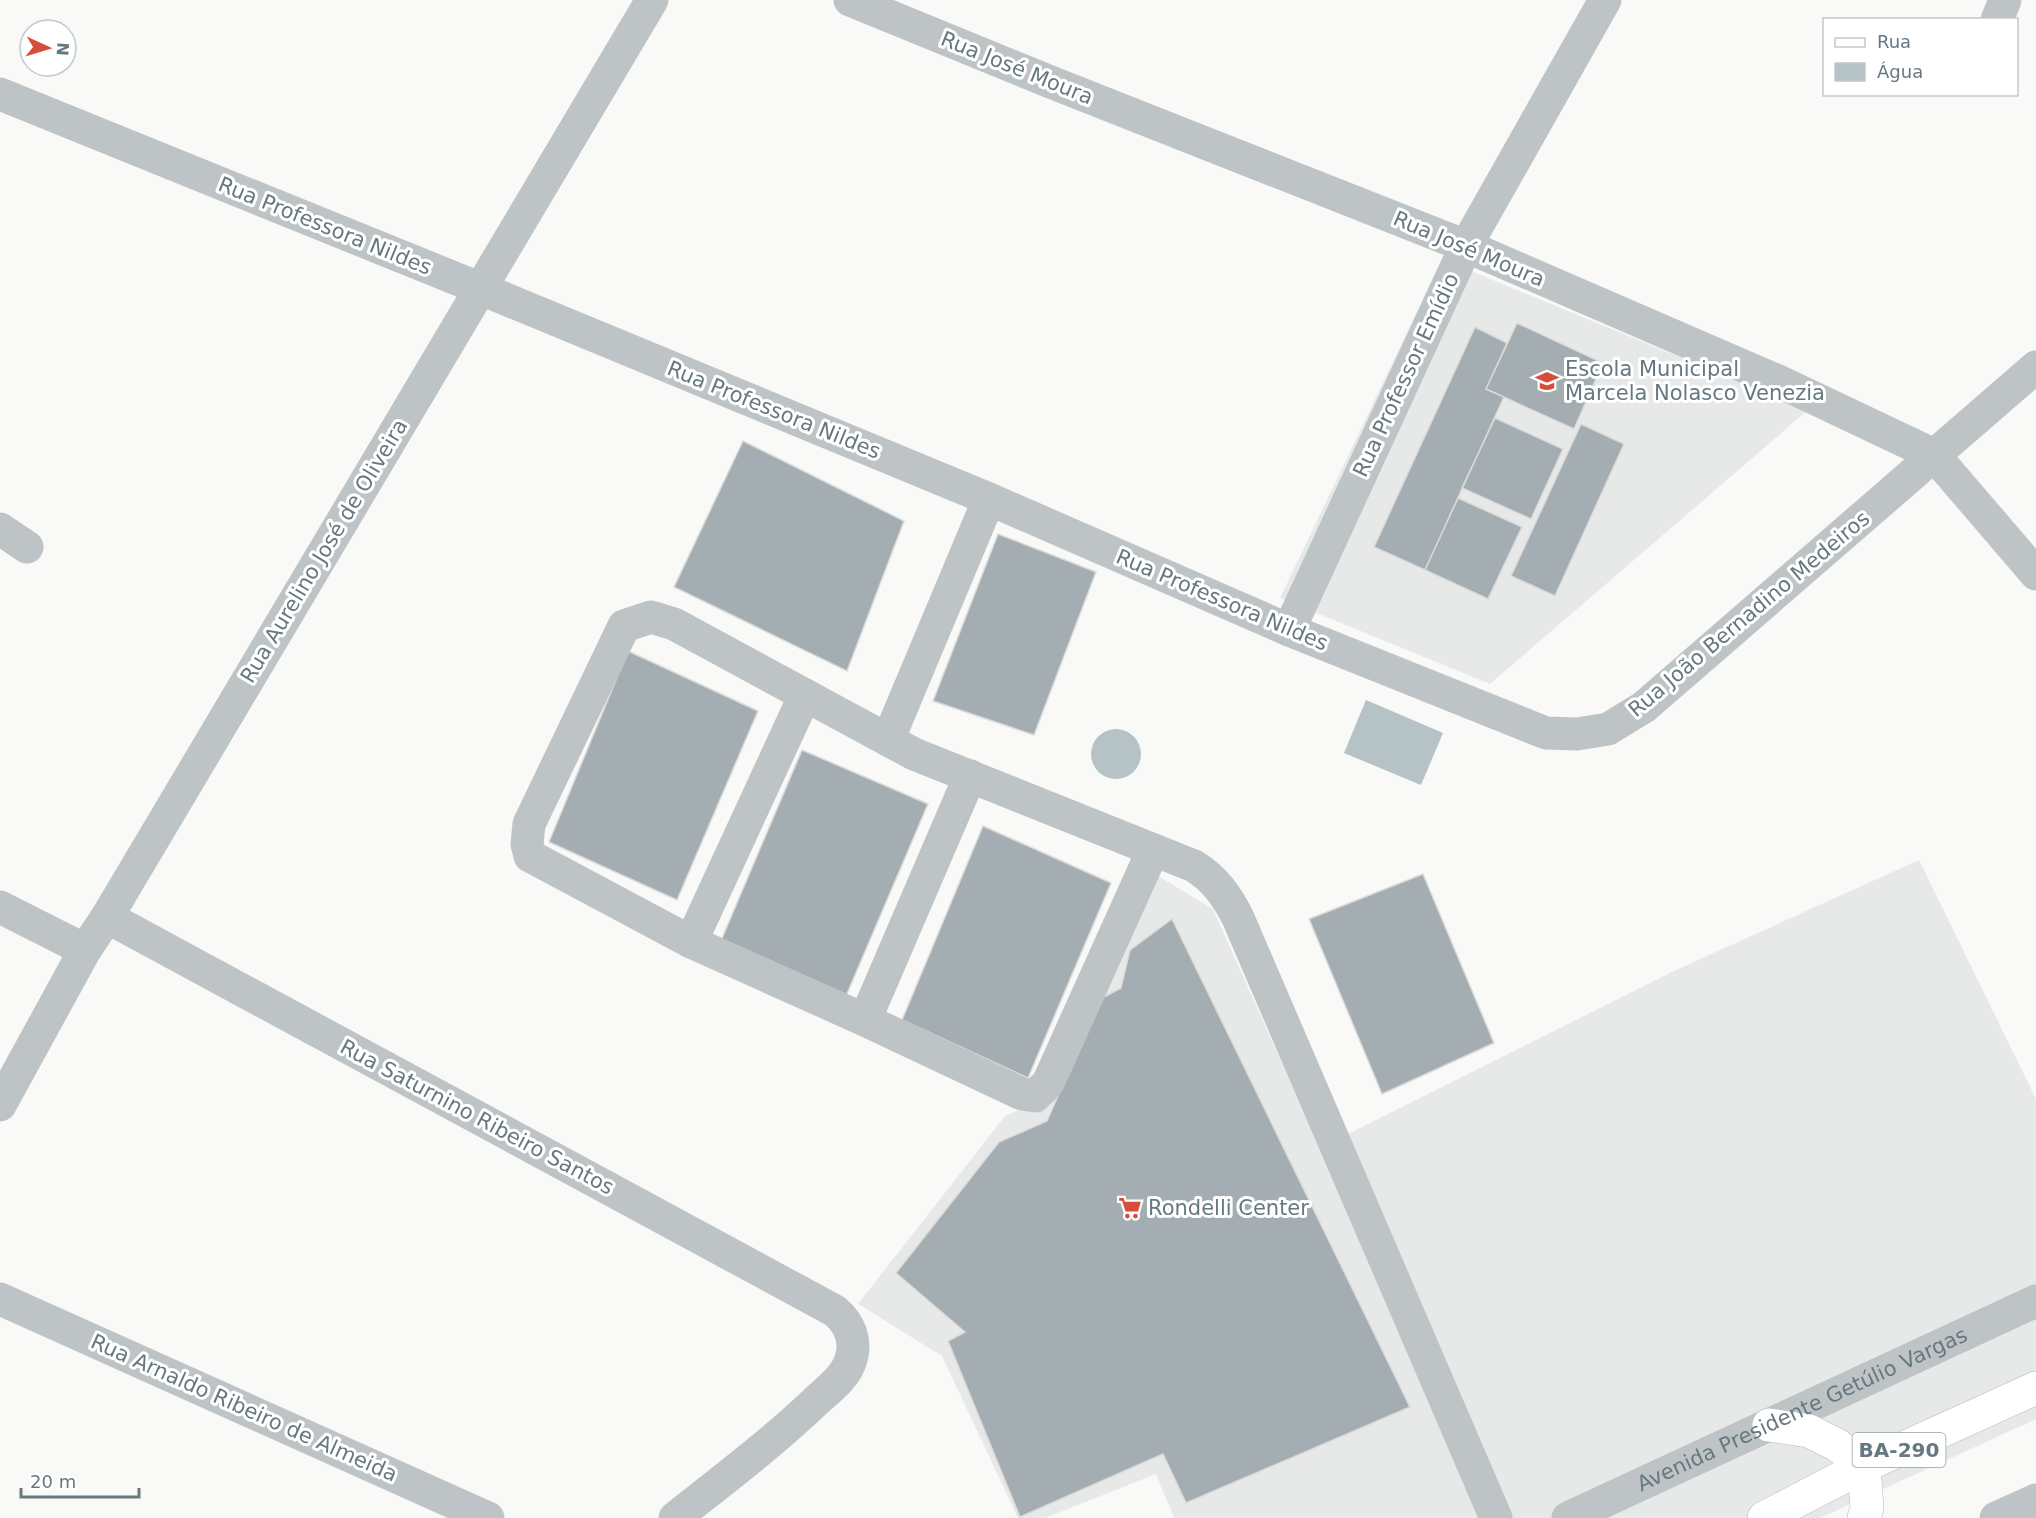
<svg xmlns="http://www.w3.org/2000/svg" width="2036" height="1518" font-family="'DejaVu Sans',sans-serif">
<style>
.built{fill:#e7e9e8}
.water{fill:#b6c3c6}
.building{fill:#a4aeb2;stroke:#dbdbd9;stroke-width:1.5}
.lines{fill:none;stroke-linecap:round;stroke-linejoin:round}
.major-casing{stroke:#b2b8bb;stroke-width:34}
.minor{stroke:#bec4c6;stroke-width:33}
.major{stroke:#fff;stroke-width:33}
.labels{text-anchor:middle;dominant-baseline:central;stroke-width:6;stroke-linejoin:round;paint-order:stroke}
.shield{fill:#fff;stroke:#94a0a6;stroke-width:1.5}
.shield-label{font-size:20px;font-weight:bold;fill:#667880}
.street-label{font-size:21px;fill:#667880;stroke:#fff}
.poi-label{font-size:21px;fill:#667880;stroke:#fff;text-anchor:start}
</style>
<rect width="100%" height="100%" fill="#f9f9f7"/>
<!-- built -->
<path class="built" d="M1442,259L1808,410L1490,684L1280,598Z
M1919,860L2036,1099V1419L1820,1518H1174L1156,1474L1045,1518H1018L942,1356L858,1304L1005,1116L1052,1096L1153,873L1213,909L1320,1148L1676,970Z"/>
<!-- water -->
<path class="water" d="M1366,700L1443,733L1421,785L1344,753Z
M1091 754a25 25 0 1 1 50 0a25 25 0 1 1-50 0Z"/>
<!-- building -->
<path class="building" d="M1517,323L1603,363L1574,429L1486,389Z
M1475,327L1507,343L1486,389L1504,397L1425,570L1374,547Z
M1495,418L1563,449L1531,519L1462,488Z
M1581,424L1624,444L1555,596L1511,576Z
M743,441L904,521L847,671L674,587Z
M1458,498L1522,527L1488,599L1425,570Z
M998,534L1096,572L1034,735L933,701Z
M628,651L758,711L677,900L549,842Z
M802,750L928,804L846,996L720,943Z
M983,826L1111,883L1028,1078L902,1020Z
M1423,874L1494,1043L1382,1094L1309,919Z
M1172,919L1410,1407L1186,1503L1163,1454L1020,1517L948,1341L965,1332L896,1273L999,1142L1047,1121L1100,999L1121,988L1130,950Z"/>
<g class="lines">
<!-- major casing -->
<g class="major-casing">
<path id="major" d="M1769,1425L1809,1431L1837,1445L1864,1466L1867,1508L1864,1518
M1764,1518L1864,1466L2036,1388"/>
</g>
<!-- minor -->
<g class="minor">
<path d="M850,0L1048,81L1466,246L1778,381L1934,455L2036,574"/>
<path d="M1997,20L2005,0"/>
<path d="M0,94L479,288L989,499L1289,630L1546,733L1577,734L1608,729L1644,707L2036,367"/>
<path d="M0,529L27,547"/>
<path d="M1289,630L1466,246L1605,0"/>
<path d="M888,740L989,499"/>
<path d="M1153,850L1048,1083L1035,1096L1022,1094L865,1020L691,942L530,856L527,844L529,824L624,626L651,617L674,624L914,754L1194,866C1215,879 1227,896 1238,918L1496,1518"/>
<path d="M0,907L85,950"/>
<path d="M107,917L835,1311C849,1323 857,1340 851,1359C846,1377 829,1389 816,1401C772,1443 723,1480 675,1518"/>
<path d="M691,942L805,695"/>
<path d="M865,1020L970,776"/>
<path d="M0,1105L85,950L107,917L652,0"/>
<path d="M0,1299L488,1518"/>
<path id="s1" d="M1568,1518L2036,1301"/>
<path d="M1996,1518L2036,1500"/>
</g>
<!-- major -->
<use href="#major" class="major"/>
</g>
<!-- icons -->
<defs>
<g id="school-bare" transform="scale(1.8)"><path d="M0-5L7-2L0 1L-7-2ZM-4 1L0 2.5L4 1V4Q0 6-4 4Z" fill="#d54e3c" stroke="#fff" stroke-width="2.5" paint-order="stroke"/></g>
<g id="supermarket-bare" transform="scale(1.8)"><path d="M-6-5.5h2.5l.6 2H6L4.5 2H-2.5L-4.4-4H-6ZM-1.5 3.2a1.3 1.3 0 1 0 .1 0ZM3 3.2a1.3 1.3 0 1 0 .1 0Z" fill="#d54e3c" stroke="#fff" stroke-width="2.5" paint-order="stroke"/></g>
</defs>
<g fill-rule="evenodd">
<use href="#school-bare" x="1547" y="381"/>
<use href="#supermarket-bare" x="1130" y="1208"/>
</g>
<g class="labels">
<!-- shield labels -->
<rect class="shield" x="1852.5" y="1433" width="93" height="34" rx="4.5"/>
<g class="shield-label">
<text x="1899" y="1450">BA-290</text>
</g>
<!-- street labels -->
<g class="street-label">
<text transform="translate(1017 68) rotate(22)">Rua José Moura</text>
<text transform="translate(325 226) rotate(22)">Rua Professora Nildes</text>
<text transform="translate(1469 249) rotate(23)">Rua José Moura</text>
<text transform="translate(1406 375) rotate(-65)">Rua Professor Emídio</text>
<text transform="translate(774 410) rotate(22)">Rua Professora Nildes</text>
<text transform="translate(324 551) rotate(-59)">Rua Aurelino José de Oliveira</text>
<text transform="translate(1222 600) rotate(23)">Rua Professora Nildes</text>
<text transform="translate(1749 614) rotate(-40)">Rua João Bernadino Medeiros</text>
<text transform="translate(477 1117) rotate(28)">Rua Saturnino Ribeiro Santos</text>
<text transform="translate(244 1408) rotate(24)">Rua Arnaldo Ribeiro de Almeida</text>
<text stroke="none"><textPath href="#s1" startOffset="258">Avenida Presidente Getúlio Vargas</textPath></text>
</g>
<!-- poi labels -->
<g class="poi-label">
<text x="1565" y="369">Escola Municipal<tspan x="1565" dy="24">Marcela Nolasco Venezia</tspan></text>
<text x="1148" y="1208">Rondelli Center</text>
</g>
</g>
<!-- legend -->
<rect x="1823" y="18" width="195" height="78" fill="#ffffff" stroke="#c2c9cc" stroke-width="1.5"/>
<rect x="1835" y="38" width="30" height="9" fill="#ffffff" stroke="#c2c9cc" stroke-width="1.5"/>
<text x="1877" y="48" font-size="18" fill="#667880">Rua</text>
<rect x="1835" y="63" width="30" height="18" fill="#b6c3c6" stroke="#c2c9cc" stroke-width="1.5"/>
<text x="1877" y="78" font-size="18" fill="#667880">Água</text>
<!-- north arrow -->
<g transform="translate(48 48) rotate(94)"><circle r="28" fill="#ffffff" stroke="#c2c9cc" stroke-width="1.5"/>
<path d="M0-4.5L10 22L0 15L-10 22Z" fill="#d54e3c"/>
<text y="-9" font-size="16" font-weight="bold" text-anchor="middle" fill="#667880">N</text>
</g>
<!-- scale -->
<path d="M21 1488v9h118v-9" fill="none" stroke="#667880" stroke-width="3"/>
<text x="30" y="1488" font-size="18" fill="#667880" stroke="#ffffff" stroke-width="4.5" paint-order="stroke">20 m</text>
</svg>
